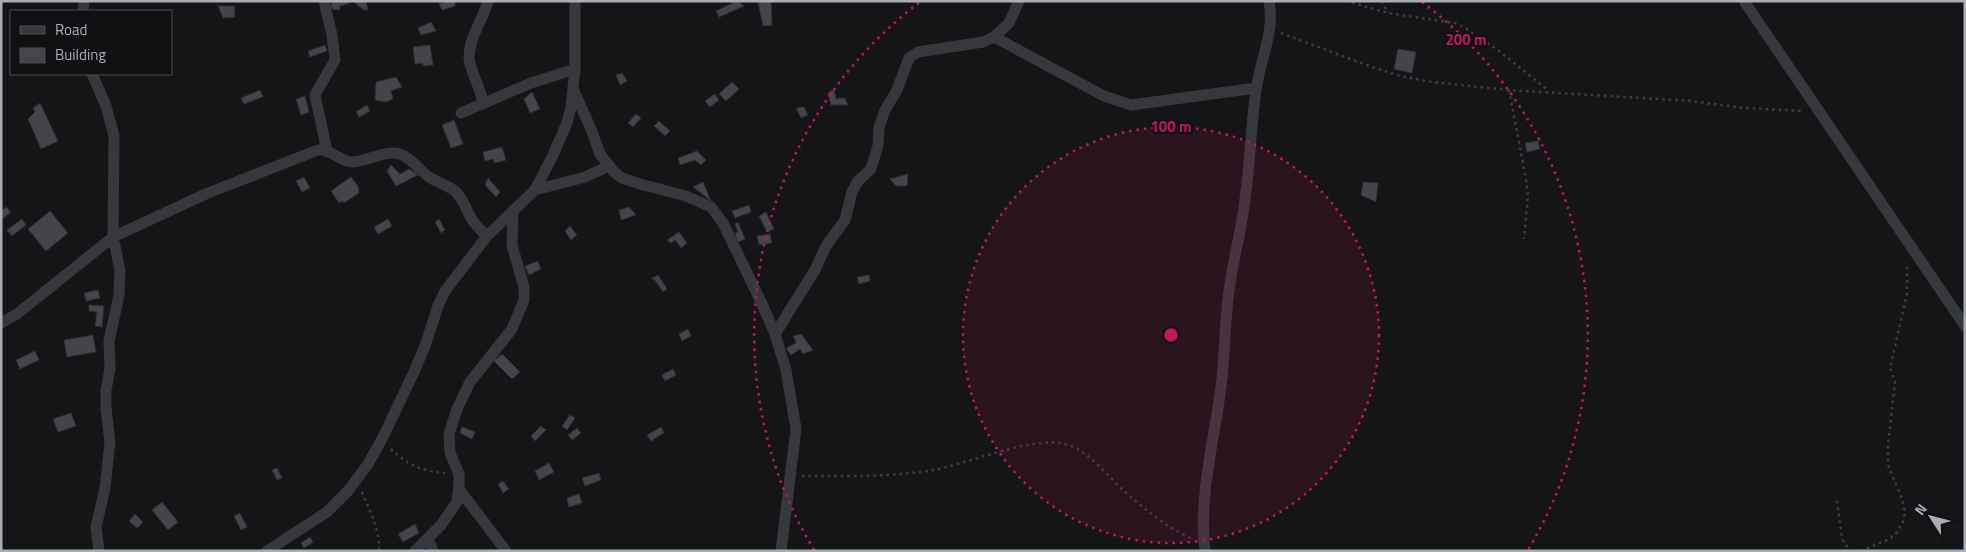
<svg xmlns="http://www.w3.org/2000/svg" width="1966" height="552" font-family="'Titillium Web',sans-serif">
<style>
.building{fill:#44454a;stroke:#2f2f32}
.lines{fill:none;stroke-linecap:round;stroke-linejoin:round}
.path{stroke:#3c3f42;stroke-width:2.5;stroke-dasharray:2.5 4;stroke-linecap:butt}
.minor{stroke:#36383b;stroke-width:11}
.ring{fill:none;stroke:#c2185b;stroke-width:2.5;stroke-dasharray:2.5 5}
.centre{fill:#c2185b;stroke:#101012;stroke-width:2.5}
.ring-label{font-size:15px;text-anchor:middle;font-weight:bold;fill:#c2185b;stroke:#101012;stroke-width:4;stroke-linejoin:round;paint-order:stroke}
</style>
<rect width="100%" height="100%" fill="#151517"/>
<!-- building -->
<path class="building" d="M331,1H349L350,3L340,6L339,10L332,9Z
M358,1H366L368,10H364L355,3Z
M447,1H455V6L442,10L439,4Z
M737,1L744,6L719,17L716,11Z
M771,1L772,25L763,26L758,2Z
M218,6H234L235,17L223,18Z
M431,22L436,31L421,35L418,28Z
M325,45L327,51L310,57L308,51Z
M430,45L433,65L424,66L422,63L415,64L413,47Z
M1398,49L1416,52L1412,73L1394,69Z
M622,73L627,81L620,85L616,75Z
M396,77L402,87L391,91L393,99L386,102L375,100L376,82Z
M732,82L739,89L726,101L719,94Z
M834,89L836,99L845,98L848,105H831L828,93Z
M260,90L263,97L244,104L241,98Z
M532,92L540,109L530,113L524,99Z
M715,94L719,100L710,107L705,101Z
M305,96L309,112L301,115L296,99Z
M40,103L58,141L41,149L28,119L35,112L33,108Z
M367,105L370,111L359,117L356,112Z
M804,107L808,115L801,118L796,108Z
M636,114L641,118L633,127L628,123Z
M454,120L463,144L451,148L442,125Z
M659,121L670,131L665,136L654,126Z
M1538,141L1540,149L1527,152L1525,143Z
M502,147L506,160L495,163L493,159L485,161L483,152Z
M697,151L706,160L701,165L695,160L680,165L678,158Z
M391,165L400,174L409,169L418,175L396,186L387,171Z
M908,174L907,186H896L890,179Z
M304,177L310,188L302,192L296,181Z
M351,177L358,186L359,193L344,203L342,201L339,203L331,191Z
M488,178L500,192L496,197L485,185Z
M703,182L711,201L693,187Z
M1363,182L1378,183L1376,202L1361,195Z
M749,205L751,212L735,218L732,211Z
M6,207L11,212L1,220V211Z
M629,207L636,215L621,220L619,210Z
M50,211L68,233L46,251L28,229Z
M766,212L774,229L767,232L759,216Z
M22,219L26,225L12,236L7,230Z
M388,219L392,226L378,234L374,227Z
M439,219L445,230L441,233L435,222Z
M738,222L745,239L738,242L735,233L738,232L735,224Z
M570,226L577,235L571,240L565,231Z
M679,232L687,243L681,248L675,240L671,243L667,240Z
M770,234L772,243L759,245L757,236Z
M538,261L541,269L529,275L525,266Z
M658,275L667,289L663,292L655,280L651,279Z
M869,275L870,281L859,284L857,277Z
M98,290L100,298L86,301L84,293Z
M89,305L104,306L102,327L95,326L97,312L89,311Z
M688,329L691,336L682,341L679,334Z
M801,334L813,350L803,354L800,349L791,355L786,348L796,343L793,336Z
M93,335L96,352L67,357L64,340Z
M35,351L39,360L20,369L16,360Z
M502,354L520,372L512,379L494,361Z
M673,369L676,375L665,381L662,375Z
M71,413L76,426L58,432L53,419Z
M570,415L575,418L567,430L562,426Z
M541,426L546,430L535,441L531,436Z
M462,427L475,432L472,439L460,433Z
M661,427L664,433L651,441L647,435Z
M577,428L581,433L572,440L568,435Z
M549,463L554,472L539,480L535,471Z
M277,468L282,478L277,480L272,470Z
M599,473L601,480L585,486L582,478Z
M503,481L509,489L503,493L498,484Z
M579,494L582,503L569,507L567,498Z
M162,502L178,522L168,530L152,510Z
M240,513L247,527L241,530L234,516Z
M135,514L143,522L137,528L129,521Z
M415,524L419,533L403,542L398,534Z
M310,537L313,542L304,548L301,543Z"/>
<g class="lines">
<!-- path -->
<path class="path" d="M1346,1L1388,13L1455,23L1467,29L1499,51L1549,91
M1382,1L1388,13
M1281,33L1372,67L1400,76L1432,82L1509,90L1691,101L1744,108L1803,111
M1509,90L1526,179L1528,195L1524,239
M391,449C409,466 422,471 446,473
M802,476C843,476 886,477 928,471C963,466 1033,435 1065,444C1089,450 1106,475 1124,491C1145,510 1167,527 1192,539
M362,492C370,513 380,528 379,551
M1837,501L1842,538L1844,543L1851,551
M1861,551L1887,540L1895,535L1903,522L1905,512L1902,499L1888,465V444L1895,382L1890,368L1907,294V263"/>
<!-- minor -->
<path class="minor" d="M324,1L332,35L335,60L315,95L327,151
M1744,1L1965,326
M83,11L84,1
M994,37L1104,96L1131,105L1256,88
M92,74L106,106L114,136L113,237L120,270L119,295L109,341L110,369L106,390V408L110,442L105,488L96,527L99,551
M574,91L591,129L600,154L614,172L622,178L640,184L686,196L711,207L723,223L762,304L775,334L786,370L796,429L781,551
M483,104C481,87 470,72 469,58C469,37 483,20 488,1
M461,113L531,83L575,69
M535,190L585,177L609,166
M1,323L17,314L113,237L208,193L318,150C332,149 340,162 353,162C367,161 381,152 395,153C409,154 418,170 429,177C438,183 448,185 456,192C463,199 465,207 470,216C474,224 480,230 487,236
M775,334L815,270L826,246L845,220L852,192L858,181L871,169L878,146L879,127L885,110L897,90L909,58L918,52L983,42L994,37L1009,23L1019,1
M459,489L506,551
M428,538L433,551
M267,551L327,512L348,491L368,464L383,437L414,372L425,346L438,306L445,291L487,236L535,190L553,155L567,123L571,107L575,69V1
M415,551L441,525L457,502L459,485V474L450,453L449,434L457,409L470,382L512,329L524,300V287L512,245L513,210
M1205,551C1198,492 1216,436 1222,378C1225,347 1225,316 1230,284C1234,256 1242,228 1245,199C1250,163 1251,126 1256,90C1260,60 1275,32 1269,1"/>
</g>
<!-- distance rings -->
<circle cx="1171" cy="335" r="208" fill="#c2185b" fill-opacity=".12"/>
<g class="ring">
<circle cx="1171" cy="335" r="208"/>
<path d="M814 550A417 417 0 0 1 920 2M1422 2A417 417 0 0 1 1528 550"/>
</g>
<circle cx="1171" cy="335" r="8" class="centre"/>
<g class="ring-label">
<text x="1466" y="45">200 m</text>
<text x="1171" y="132">100 m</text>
</g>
<!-- border -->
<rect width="1966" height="552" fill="none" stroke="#a8adb6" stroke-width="5"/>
<!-- legend -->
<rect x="10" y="10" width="162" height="65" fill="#101012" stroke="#4d4f54"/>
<rect x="20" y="26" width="25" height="8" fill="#36383b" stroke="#4d4f54"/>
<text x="55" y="35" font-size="15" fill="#a8adb6">Road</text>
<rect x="20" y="48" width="25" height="15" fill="#44454a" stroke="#4d4f54"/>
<text x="55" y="60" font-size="15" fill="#a8adb6">Building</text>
<!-- north arrow -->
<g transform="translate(1931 517) rotate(306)" stroke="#101012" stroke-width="4" paint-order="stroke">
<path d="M0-4L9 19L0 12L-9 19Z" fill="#a8adb6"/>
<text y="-8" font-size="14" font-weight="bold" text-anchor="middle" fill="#a8adb6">N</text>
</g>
</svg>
